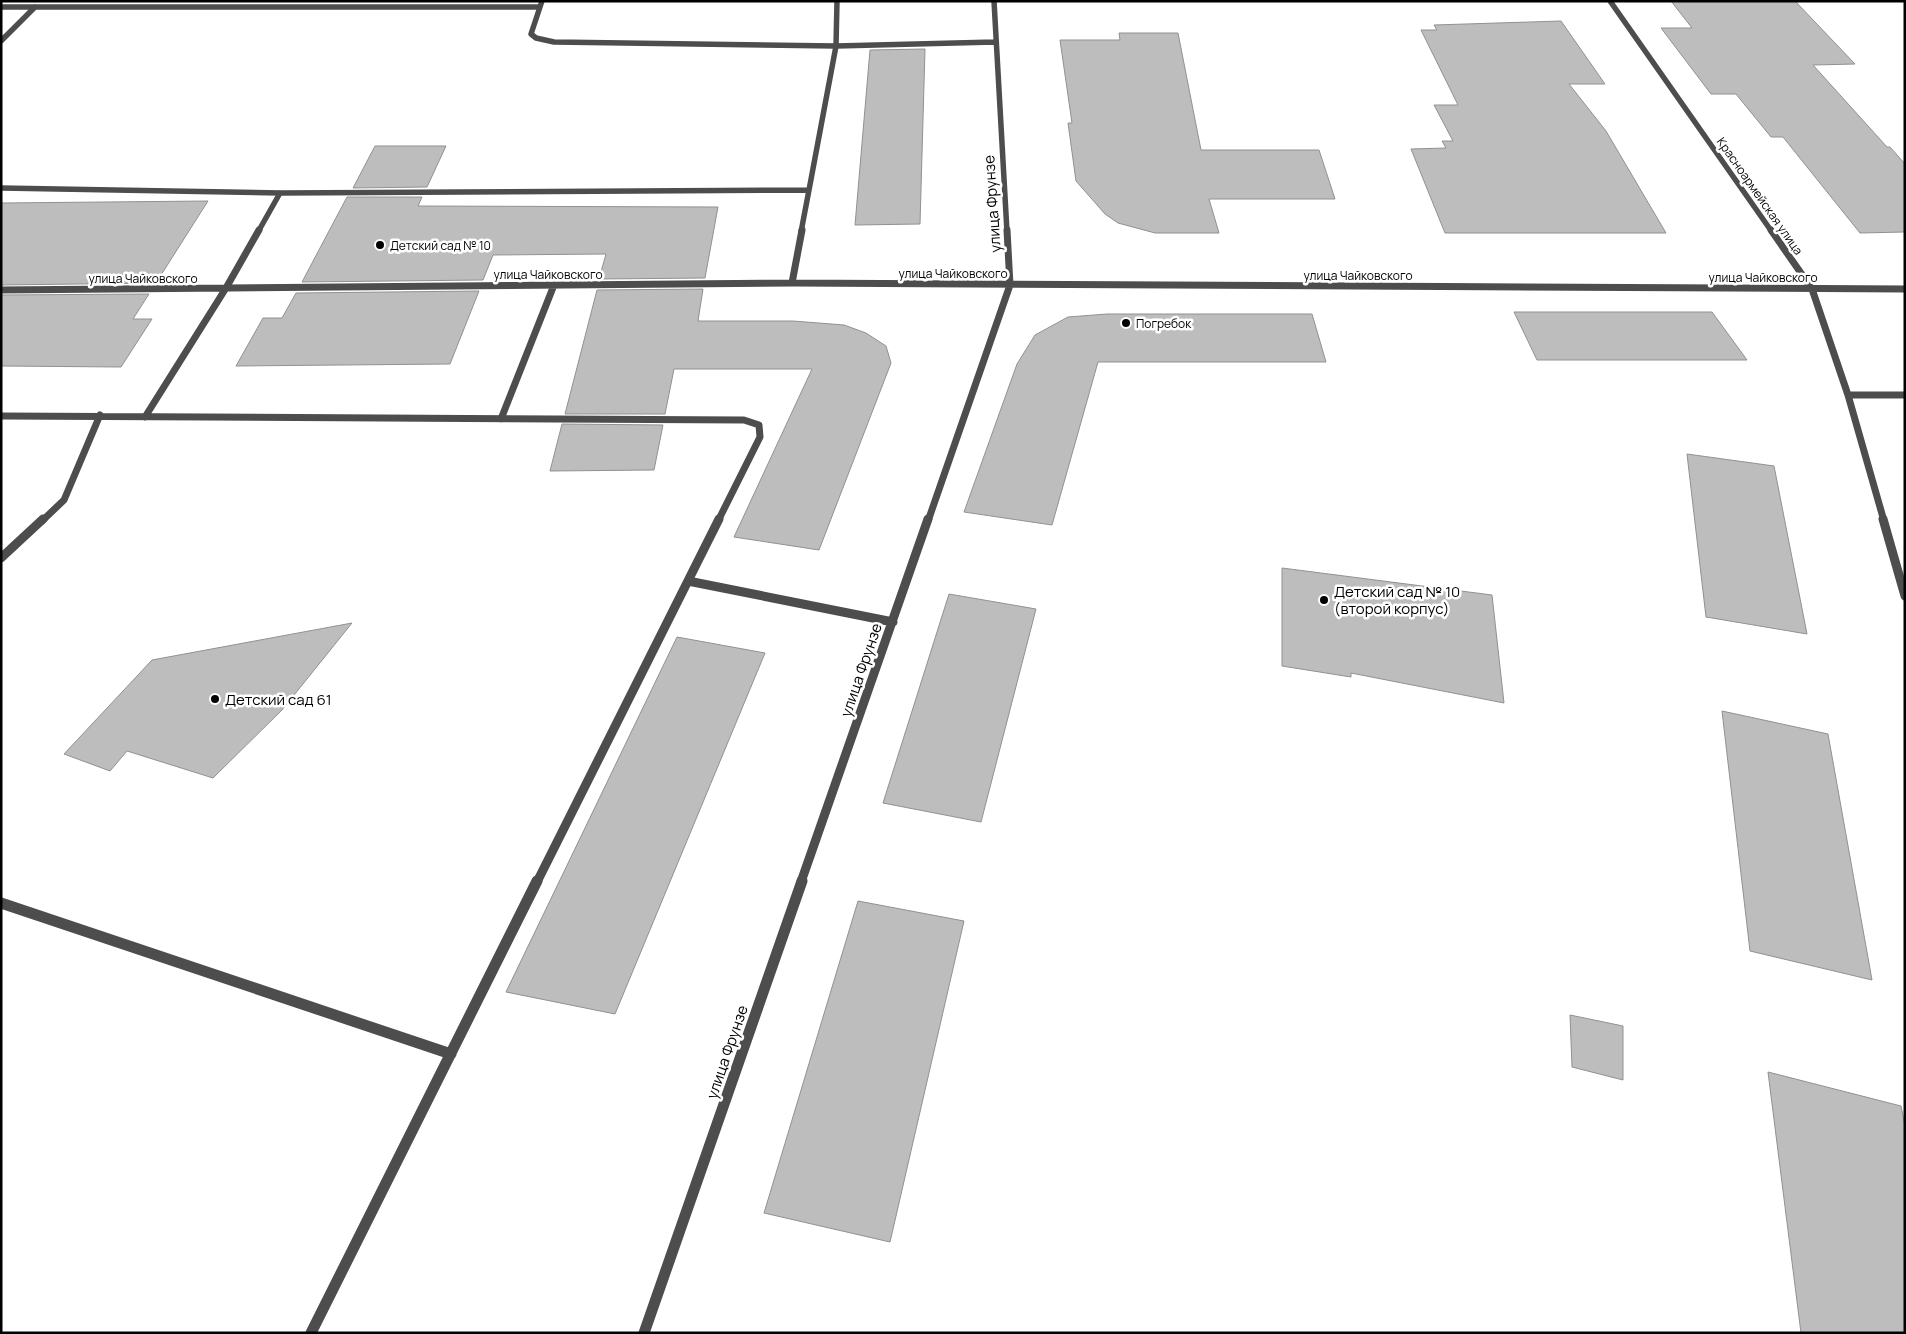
<svg xmlns="http://www.w3.org/2000/svg" width="1906" height="1334" font-family="Manrope,sans-serif">
<style>
.building{fill:#bdbdbd;stroke:#919191}
.lines{fill:none;stroke-linecap:round;stroke-linejoin:round}
.minor-far3{stroke:#4d4d4d;stroke-width:5.5}
.minor-far2{stroke:#4d4d4d;stroke-width:7}
.minor-far1{stroke:#4d4d4d;stroke-width:9}
.minor{stroke:#4d4d4d;stroke-width:11}
.poi-dot{fill:#000;stroke:#fff;stroke-width:2}
.labels{text-anchor:middle;dominant-baseline:central;stroke-width:5;stroke-linejoin:round;paint-order:stroke}
.far-street-label{font-size:12px;fill:#000;stroke:#fff}
.far-poi-label{font-size:12px;fill:#000;stroke:#fff;text-anchor:start}
.street-label{font-size:15px;fill:#000;stroke:#fff}
.poi-label{font-size:15px;fill:#000;stroke:#fff;text-anchor:start}
</style>
<rect width="100%" height="100%" fill="#fff"/>
<!-- building -->
<path class="building" d="M1671,1H1795L1855,64L1813,65L1887,147H1890L1905,164V232L1860,233L1783,137H1771L1736,94H1711L1661,28H1692Z
M1561,21L1605,84H1569L1606,131L1666,233H1445L1411,149L1446,148L1442,141H1453L1434,105H1458L1421,30H1437L1434,25Z
M1119,33H1178L1201,150H1319L1335,199H1209L1219,233H1155L1118,223L1105,214L1076,181L1068,123H1072L1060,40H1120Z
M925,49L920,224L855,225L870,50Z
M375,146H446L427,187L353,188Z
M347,197H422L418,206L718,207L705,278L599,279L606,254L493,255L483,280L302,282Z
M208,201L156,283L1,285V203Z
M703,289L698,321H793L844,325L866,333L886,346L891,363L819,550L734,537L812,369H674L665,414H565L597,290Z
M479,291L450,364L236,366L263,318H282L296,293Z
M149,294L133,319H152L121,367L1,366V295Z
M1514,312H1712L1747,360H1537Z
M1107,314H1312L1326,362H1098L1052,525L964,512L1017,364L1035,335L1068,317Z
M562,424L663,425L654,470L550,471Z
M1687,454L1774,466L1807,634L1706,617Z
M1282,568L1492,595L1504,703L1351,673V677L1282,666Z
M949,594L1036,609L981,822L883,803Z
M352,623L282,710L213,778L127,751L110,771L64,754L152,660Z
M677,637L765,653L615,1014L506,992Z
M1722,711L1828,734L1872,980L1750,951Z
M858,901L964,921L890,1242L764,1213Z
M1570,1015L1623,1026V1080L1572,1067Z
M1768,1072L1901,1106L1905,1126V1333H1801Z"/>
<g class="lines">
<!-- minor-far3 -->
<path class="minor-far3" d="M542,1L531,34L536,38L554,42L836,46L995,42
M994,1L1007,232
M1610,1L1772,232
M1,7H539
M1,41L35,7
M1,188L280,193L809,190L836,46L837,1
M258,232L280,193
M801,232L809,190"/>
<!-- minor-far2 -->
<path class="minor-far2" d="M1771,230L1812,289L1848,395L1884,521
M792,283L802,230
M1,290L792,283L1905,289
M1848,395H1905
M1,416L744,420L759,425L760,437L718,521
M145,417L226,288L259,230
M501,419L554,285
M42,521L64,500L100,415
M928,521L1010,285L1007,230"/>
<!-- minor-far1 -->
<path class="minor-far1" d="M1883,519L1905,596
M1,558L43,519
M688,581L893,622
M537,882L719,519
M801,882L928,519"/>
<!-- minor -->
<path class="minor" d="M1,903L451,1054
M311,1333L537,881
M644,1333L802,881"/>
</g>
<!-- markers -->
<g class="poi-dot">
<circle cx="380" cy="245" r="5"/>
<circle cx="1126" cy="323" r="5"/>
<circle cx="1324" cy="600" r="5"/>
<circle cx="215" cy="699" r="5"/>
</g>
<g class="labels">
<!-- far-street labels -->
<g class="far-street-label">
<text transform="translate(1760 196) rotate(55)">Красноармейская улица</text>
<text x="953" y="273">улица Чайковского</text>
<text x="548" y="274">улица Чайковского</text>
<text x="1358" y="275">улица Чайковского</text>
<text x="1763" y="277">улица Чайковского</text>
<text x="143" y="278">улица Чайковского</text>
</g>
<!-- far-poi labels -->
<g class="far-poi-label">
<text x="390" y="245">Детский сад № 10</text>
<text x="1136" y="323">Погребок</text>
</g>
<!-- street labels -->
<g class="street-label">
<text transform="translate(992 204) rotate(-94)">улица Фрунзе</text>
<text transform="translate(861 670) rotate(-71)">улица Фрунзе</text>
<text transform="translate(727 1052) rotate(-71)">улица Фрунзе</text>
</g>
<!-- poi labels -->
<g class="poi-label">
<text x="1334" y="591">Детский сад № 10<tspan x="1334" dy="17">(второй корпус)</tspan></text>
<text x="225" y="699">Детский сад 61</text>
</g>
</g>
<!-- border -->
<rect width="1906" height="1334" fill="none" stroke="#000000" stroke-width="5"/>
</svg>
